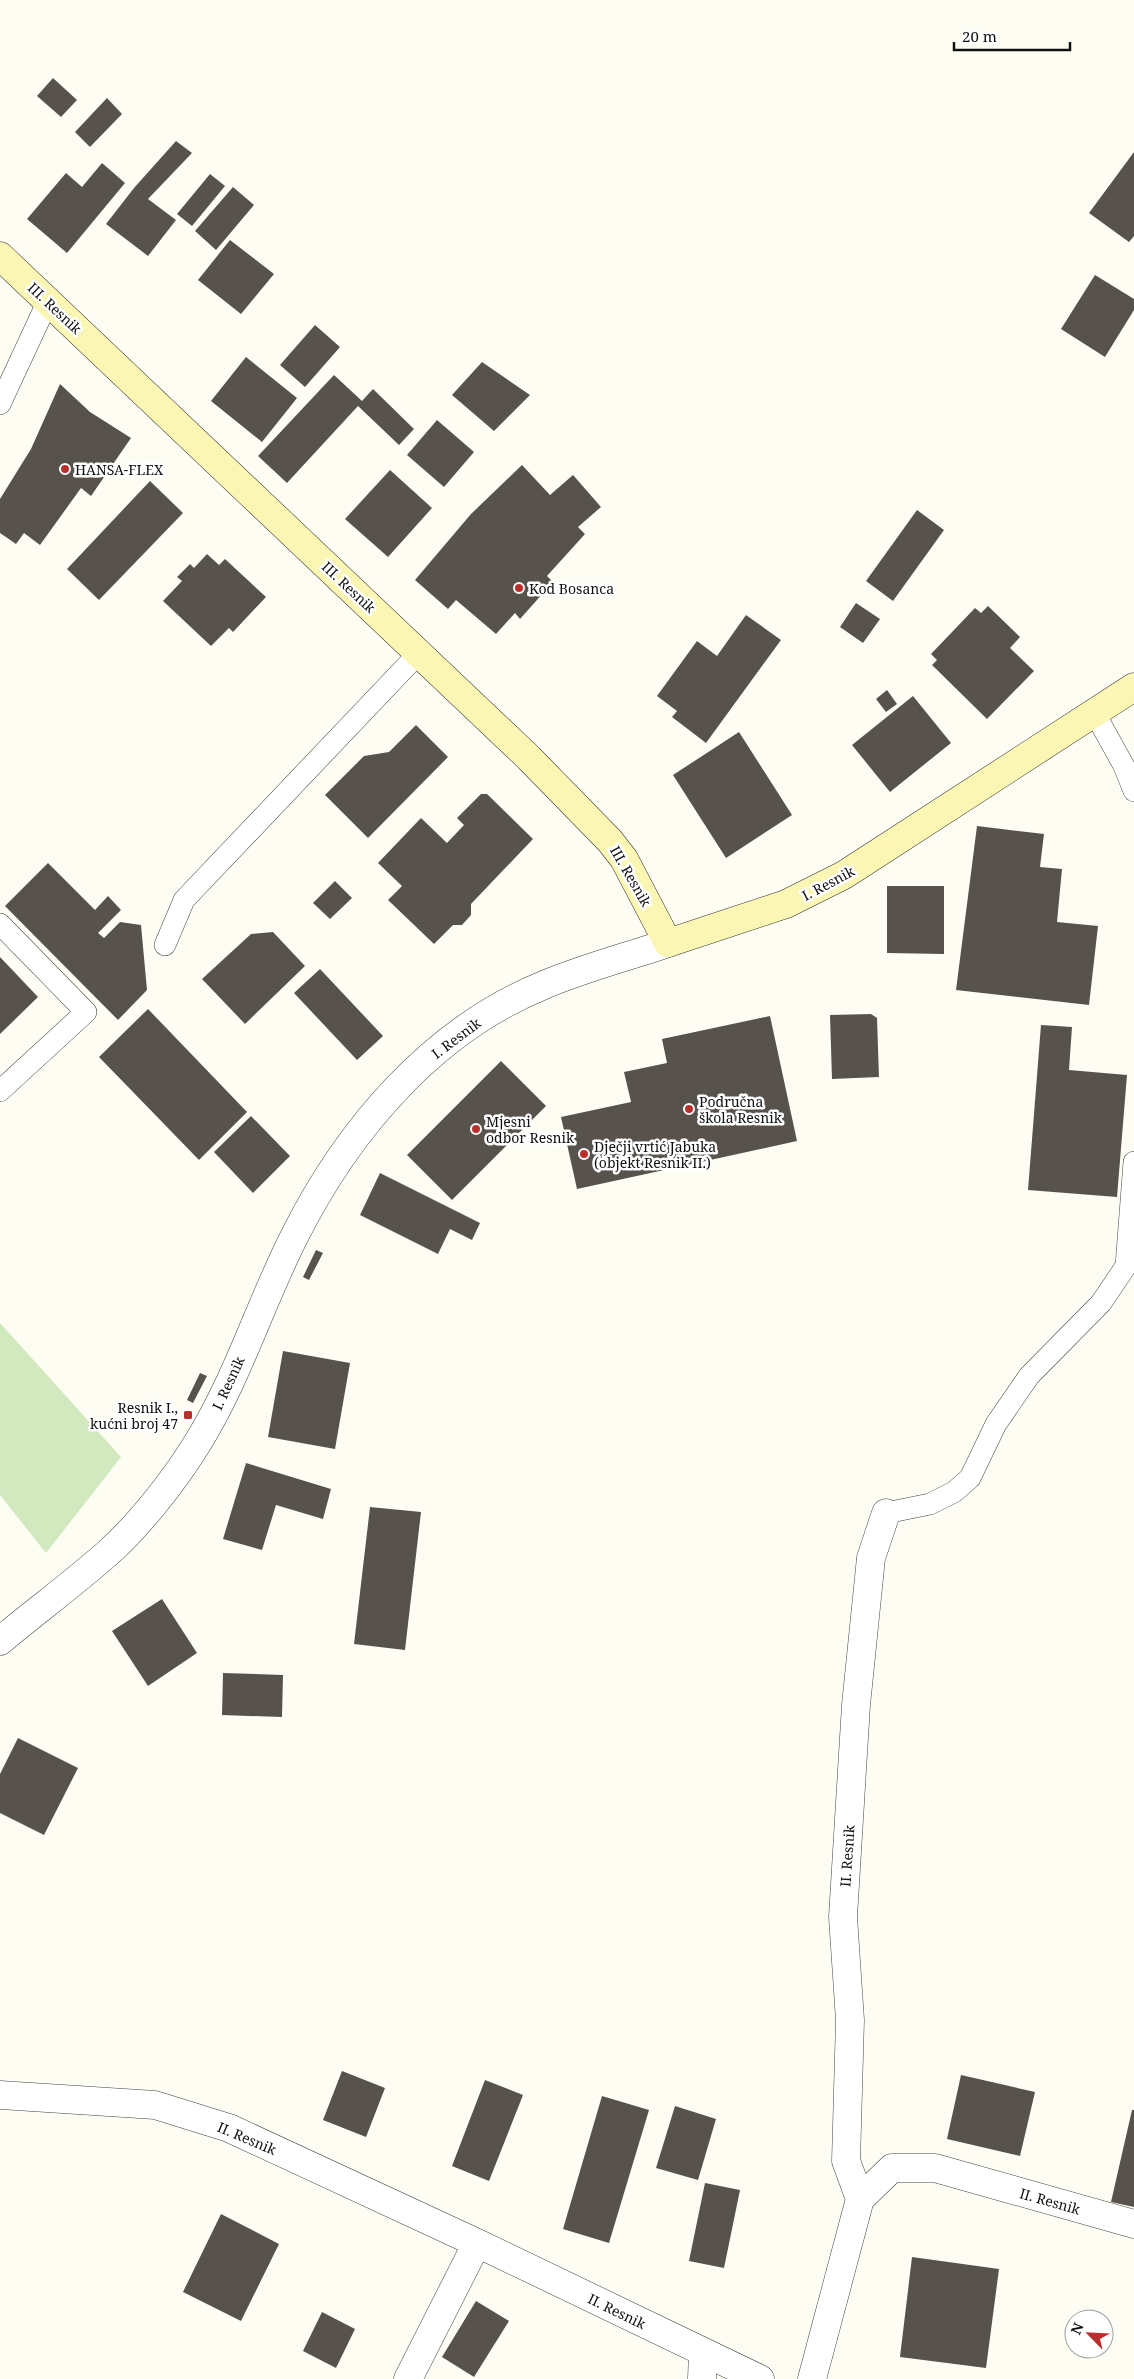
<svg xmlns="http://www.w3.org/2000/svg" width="1134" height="2379" font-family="'Noto Serif',serif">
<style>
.green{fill:#d2e8be}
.building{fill:#58524d}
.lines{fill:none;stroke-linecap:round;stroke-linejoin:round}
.lane-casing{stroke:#434343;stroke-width:22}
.street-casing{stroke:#434343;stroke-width:29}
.secondary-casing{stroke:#323232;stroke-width:29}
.lane{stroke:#fff;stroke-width:21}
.street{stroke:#fff;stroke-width:28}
.secondary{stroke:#fbf6b3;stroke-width:28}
.poi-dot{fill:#ba2f2e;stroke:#fff;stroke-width:2}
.labels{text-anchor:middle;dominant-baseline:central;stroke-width:5;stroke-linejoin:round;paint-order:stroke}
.street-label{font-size:14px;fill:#101010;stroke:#fff}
.poi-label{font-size:14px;fill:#101010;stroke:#fff;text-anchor:start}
</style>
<rect width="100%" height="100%" fill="#fefdf4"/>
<!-- green -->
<path class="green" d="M0,1323L121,1457L46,1553L0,1495Z"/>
<!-- building -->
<path class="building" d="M53,78L77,100L61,117L37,96Z
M107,98L122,114L90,147L75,132Z
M176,141L192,153L148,199L176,220L148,256L106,224L134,188Z
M1134,152V236L1129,242L1089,213Z
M102,163L125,183L67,253L27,219L66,173L82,187Z
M210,174L225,186L192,226L177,214Z
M233,187L254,205L216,250L195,231Z
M230,240L274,274L241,314L198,280Z
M1095,275L1134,299V310L1105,357L1061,329Z
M315,325L340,347L305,387L280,365Z
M246,357L297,398L262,442L211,401Z
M482,362L530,395L494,431L452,395Z
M334,375L362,401L373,389L414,429L399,445L358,406L287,483L258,456Z
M60,384L90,412L131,438L91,496L81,488L40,545L24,533L16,544L0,533V499L31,449Z
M437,420L474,452L444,487L407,455Z
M522,465L550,495L573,475L601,507L578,527L585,534L547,576L553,582L520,619L515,613L496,634L456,600L448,609L415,580L471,514Z
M390,470L432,508L388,557L345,519Z
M150,481L183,513L99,600L67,569Z
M917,510L944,530L893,601L866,581Z
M207,554L219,565L225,559L266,597L233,632L229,628L211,646L163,601L182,581L177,577L190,564L194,568Z
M856,603L880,619L863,643L840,627Z
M988,606L1020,637L1010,648L1034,671L987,719L932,665L937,660L931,654L975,608L981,613Z
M746,615L781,640L706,743L672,717L677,711L657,696L697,641L717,656Z
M887,690L897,704L886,712L876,699Z
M913,696L951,743L890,792L852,745Z
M416,725L448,757L368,838L325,795L364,756L389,752Z
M739,732L792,815L726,858L673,775Z
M481,794H487L533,839L471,904V915L462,925H453L434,944L388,900L402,886L378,863L421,818L447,843L464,825L457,818Z
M977,826L1044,834L1040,867L1062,869L1057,922L1098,926L1089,1005L956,990Z
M48,863L95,910L108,896L121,910L98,933L104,938L120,922L141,925L147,990L118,1020L5,906Z
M335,881L352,898L330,919L313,903Z
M887,886H944V954L887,953Z
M273,932L305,966L245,1024L202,979L251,934Z
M0,957L38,997L0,1034Z
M320,969L383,1036L357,1060L294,993Z
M148,1009L247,1112L199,1160L99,1057Z
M871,1014L877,1018L879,1077L832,1079L830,1015Z
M770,1016L797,1141L577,1189L561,1117L631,1102L624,1072L667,1063L662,1039Z
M1041,1025L1072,1027L1069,1070L1127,1075L1117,1197L1028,1190Z
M501,1061L546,1106L452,1200L407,1155Z
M251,1116L290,1156L253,1193L214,1152Z
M380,1173L480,1223L472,1240L450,1229L438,1254L360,1215Z
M316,1250L323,1253L309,1280L303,1277Z
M283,1351L350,1363L335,1449L268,1437Z
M200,1373L207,1376L193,1403L187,1400Z
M246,1463L331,1489L323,1519L276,1505L262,1550L223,1539Z
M370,1507L421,1512L405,1650L354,1644Z
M162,1599L197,1653L148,1686L112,1631Z
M223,1673L283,1675L282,1717L222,1715Z
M18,1738L78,1768L44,1835L0,1813V1774Z
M342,2071L385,2088L366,2137L323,2120Z
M961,2075L1035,2092L1020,2156L947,2139Z
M485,2080L523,2095L489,2181L452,2166Z
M602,2096L649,2110L609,2243L563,2229Z
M675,2106L716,2119L698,2180L656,2168Z
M1132,2110H1134V2207L1111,2202Z
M705,2183L740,2190L724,2268L689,2261Z
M221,2214L279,2244L241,2321L183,2292Z
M912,2257L999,2269L986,2368L900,2357Z
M476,2301L509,2321L474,2377L442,2357Z
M322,2312L355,2329L336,2368L303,2351Z"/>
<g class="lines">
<!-- lane casing -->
<g class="lane-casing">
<path id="lane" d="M0,404L48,301
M1094,712L1124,766L1134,791
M0,924L86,1012L0,1091
M165,945L184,900L419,653
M886,1513L930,1504L954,1492L970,1478L996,1424L1029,1376L1101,1303L1126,1266L1134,1162"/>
</g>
<!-- street casing -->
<g class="street-casing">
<path id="street" d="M0,1641C36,1611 74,1583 109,1552C140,1524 173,1482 195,1447C237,1381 259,1306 294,1237C347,1131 431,1031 544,985C584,968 627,957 668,943
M0,2095L155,2105L229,2128L477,2243L760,2379
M860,2199L892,2168H935L1134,2224
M408,2379L477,2243
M702,2379L703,2352
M812,2379L860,2199L846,2161L850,2020L843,1917L856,1705L871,1558L886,1513"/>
</g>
<!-- secondary casing -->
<g class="secondary-casing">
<path id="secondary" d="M0,256L529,758L610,841L624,859L668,943L786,904L844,875L1134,687"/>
</g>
<!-- lane -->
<use href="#lane" class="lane"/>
<!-- street -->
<use href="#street" class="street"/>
<!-- secondary -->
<use href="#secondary" class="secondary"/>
</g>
<!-- markers -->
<g class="poi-dot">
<circle cx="65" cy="469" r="5"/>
<circle cx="519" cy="588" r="5"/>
<circle cx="689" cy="1109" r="5"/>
<circle cx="476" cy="1129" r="5"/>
<circle cx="584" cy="1154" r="5"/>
<rect x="183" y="1410" width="10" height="10" rx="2.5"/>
</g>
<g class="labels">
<!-- street labels -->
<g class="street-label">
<text transform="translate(55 308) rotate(43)">III. Resnik</text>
<text transform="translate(349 587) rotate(43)">III. Resnik</text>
<text transform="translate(631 876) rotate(60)">III. Resnik</text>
<text transform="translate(828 883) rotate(-28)">I. Resnik</text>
<text transform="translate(456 1038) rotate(-37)">I. Resnik</text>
<text transform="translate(228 1383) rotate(-65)">I. Resnik</text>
<text transform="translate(847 1856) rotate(-86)">II. Resnik</text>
<text transform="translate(247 2138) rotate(23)">II. Resnik</text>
<text transform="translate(1050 2201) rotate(16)">II. Resnik</text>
<text transform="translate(617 2311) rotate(26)">II. Resnik</text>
</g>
<!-- poi labels -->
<g class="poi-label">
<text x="75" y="469">HANSA-FLEX</text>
<text x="529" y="588">Kod Bosanca</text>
<text x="699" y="1101">Područna<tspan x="699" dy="16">škola Resnik</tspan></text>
<text x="486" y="1121">Mjesni<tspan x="486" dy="16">odbor Resnik</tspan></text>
<text x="594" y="1146">Dječji vrtić Jabuka<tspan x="594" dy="16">(objekt Resnik II.)</tspan></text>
<text x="178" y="1407" text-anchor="end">Resnik I.,<tspan x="178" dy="16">kućni broj 47</tspan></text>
</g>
</g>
<!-- north arrow -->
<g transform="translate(1089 2334) rotate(294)"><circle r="24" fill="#ffffff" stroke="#9f9f9f"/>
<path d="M0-4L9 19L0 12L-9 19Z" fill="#ba2f2e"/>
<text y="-8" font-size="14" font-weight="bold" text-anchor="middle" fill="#101010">N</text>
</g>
<!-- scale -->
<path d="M954 42v8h116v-8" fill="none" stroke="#101010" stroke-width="2.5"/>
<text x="962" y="42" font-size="15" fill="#101010" stroke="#ffffff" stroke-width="4" paint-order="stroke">20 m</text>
</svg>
